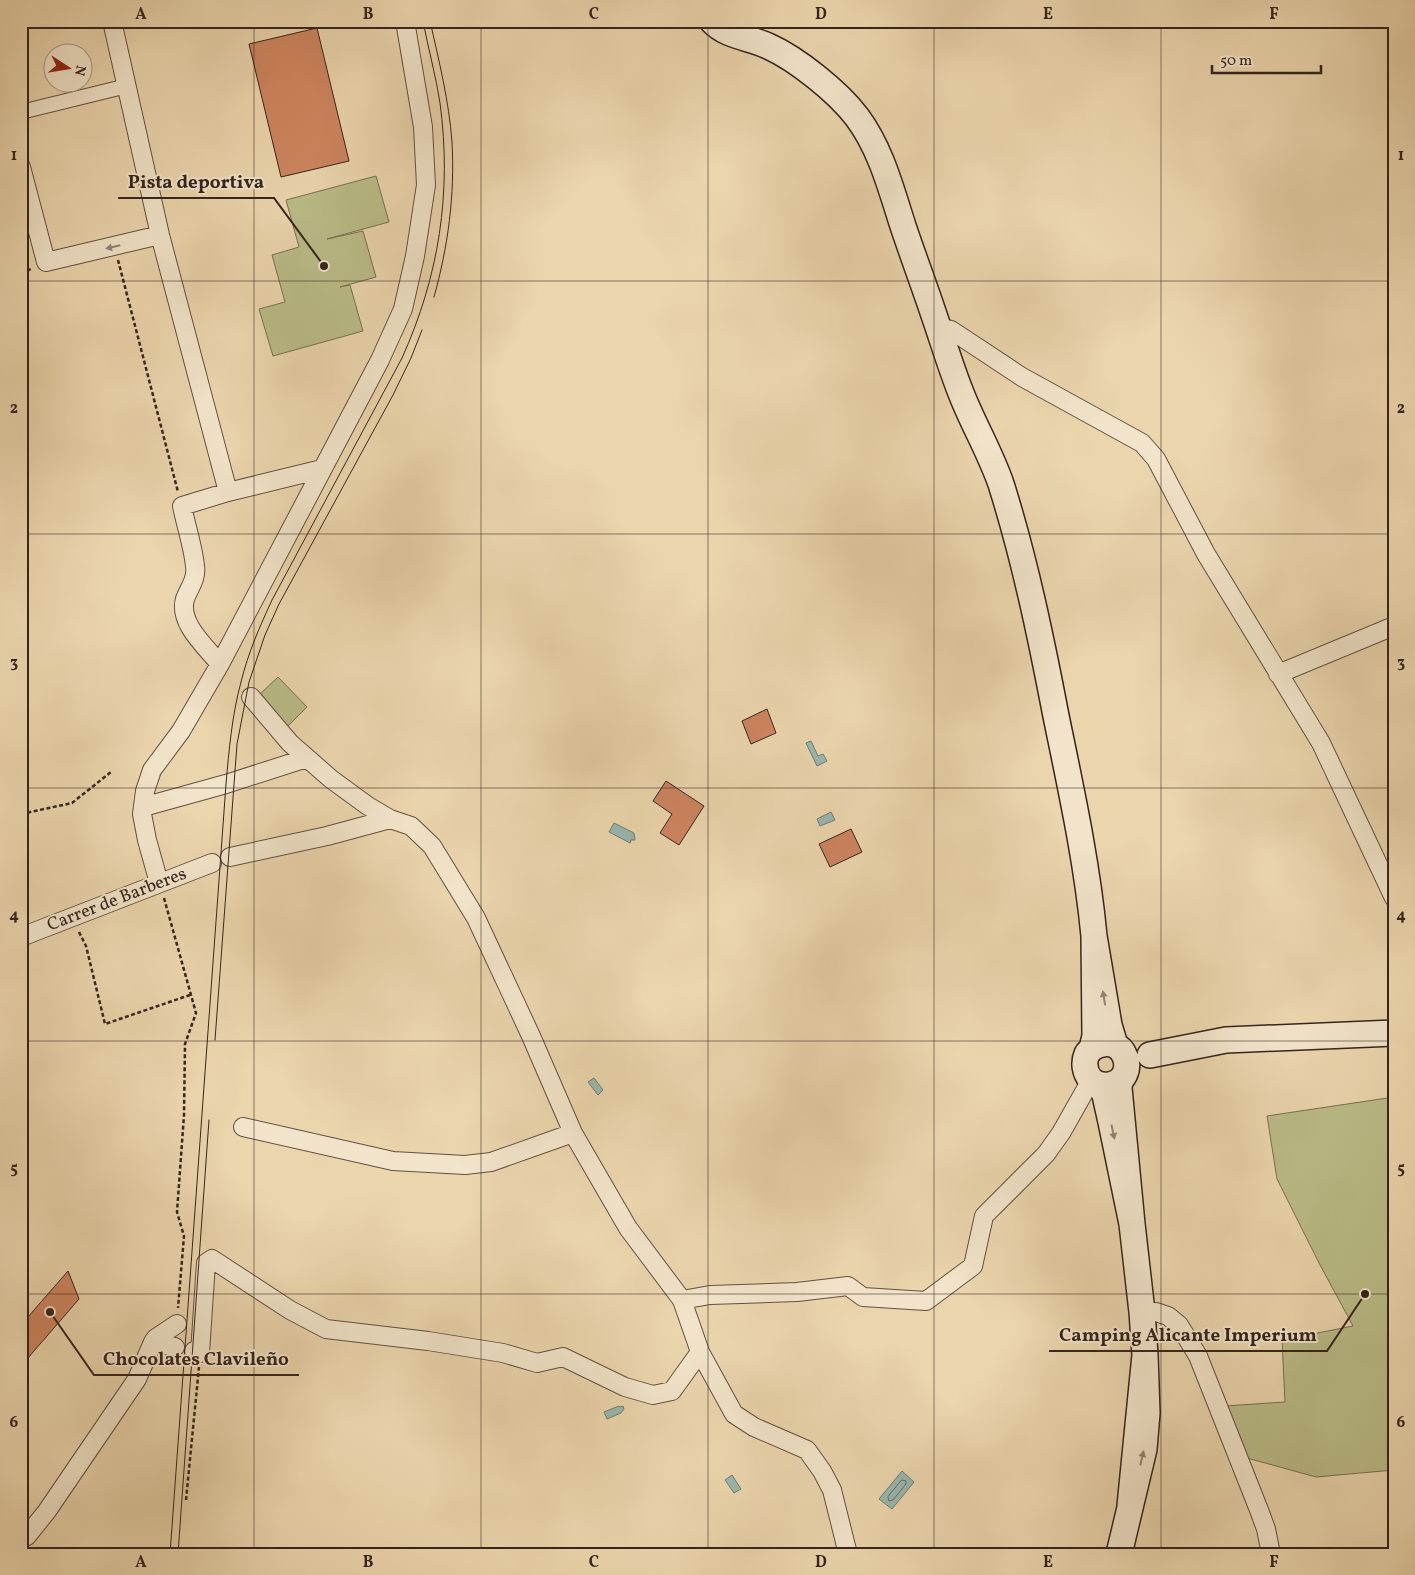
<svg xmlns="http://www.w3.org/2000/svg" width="1415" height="1575" font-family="Vollkorn,serif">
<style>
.green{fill:#babc88;stroke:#787053}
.water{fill:#99b8b0;stroke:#717d76}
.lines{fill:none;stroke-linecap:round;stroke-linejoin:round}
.shore{stroke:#676e67;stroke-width:1}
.building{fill:#cd8560;stroke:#35241e}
.pedestrian-casing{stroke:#625042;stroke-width:16}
.minor-casing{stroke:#625042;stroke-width:20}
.secondary-casing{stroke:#35241e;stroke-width:28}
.path{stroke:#35241e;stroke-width:2.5;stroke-dasharray:4 2.5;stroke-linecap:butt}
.pedestrian{stroke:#f2e4ca;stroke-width:14}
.minor{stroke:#f2e4ca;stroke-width:18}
.secondary{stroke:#f2e4ca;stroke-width:25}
.tram{stroke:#35241e;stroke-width:1}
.oneway{fill:#948474}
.grid{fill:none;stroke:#35241e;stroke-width:1;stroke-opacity:0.55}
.labels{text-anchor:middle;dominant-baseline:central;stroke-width:4;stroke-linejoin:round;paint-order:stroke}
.street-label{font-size:18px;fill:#35241e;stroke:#f2e4ca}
.leader{fill:none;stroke:#35241e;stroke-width:2}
.callout-dot{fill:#35241e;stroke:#f2e4ca;stroke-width:2}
.callout-label{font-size:19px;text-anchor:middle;font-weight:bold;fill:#35241e;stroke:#f2e4ca;stroke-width:4;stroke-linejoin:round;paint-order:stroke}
.neatline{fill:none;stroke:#35241e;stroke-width:2}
.grid-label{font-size:16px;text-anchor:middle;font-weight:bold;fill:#35241e}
</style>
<rect width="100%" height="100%" fill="#ebd5ad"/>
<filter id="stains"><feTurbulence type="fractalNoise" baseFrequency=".004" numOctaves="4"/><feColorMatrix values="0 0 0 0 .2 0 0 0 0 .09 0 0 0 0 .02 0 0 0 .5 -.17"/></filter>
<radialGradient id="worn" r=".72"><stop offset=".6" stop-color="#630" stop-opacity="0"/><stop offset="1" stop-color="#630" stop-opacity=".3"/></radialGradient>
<!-- green -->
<path class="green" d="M376,176L389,222L327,239L363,231L376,277L340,287L350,285L363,331L273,356L259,309L285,302L272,255L299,247L286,200Z
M278,677L307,707L288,726L259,695Z
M1394,1097V1470L1316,1477L1247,1458L1225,1406L1285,1402L1282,1340L1353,1326L1319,1263L1277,1179L1267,1116Z"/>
<!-- water -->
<path class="water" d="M811,741L818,756L823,754L827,761L817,766L806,743Z
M831,812L835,820L820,826L817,819Z
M614,823L634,833L635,840H631L630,843L609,832Z
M594,1078L603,1090L598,1095L588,1082Z
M619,1406L620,1407L623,1406L624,1409L621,1413L607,1419L604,1412Z
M902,1471L914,1482L892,1509L879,1499Z
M732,1475L741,1489L734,1493L725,1480Z"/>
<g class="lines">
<!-- shore -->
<path class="shore" d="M902,1480L906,1481V1484L893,1500L889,1501L888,1497Z"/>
</g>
<!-- building -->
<path class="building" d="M317,28L349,161L281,177L249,44Z
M767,709L776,733L751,744L742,721Z
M666,781L704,806L679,845L660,833L672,814L653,801Z
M851,829L862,852L830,867L819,844Z
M68,1271L79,1299L21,1366V1325Z"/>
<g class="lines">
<!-- pedestrian casing -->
<g class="pedestrian-casing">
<path id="pedestrian" d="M21,112L127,86"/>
</g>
<!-- minor casing -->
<g class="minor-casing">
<path id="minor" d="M112,21L160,235L228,492L322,469
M21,167L46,262L160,235
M938,327L951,330L1022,377L1142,443L1156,459L1206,554L1321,743L1394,898
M220,664C206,647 178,623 185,599C189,588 197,579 195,566C193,546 186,526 182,506L228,492
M1278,674L1394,626
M251,697L290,743L331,779L368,806L390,819L411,826L432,846L476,918L531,1036L573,1133L628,1228L682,1300L700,1352L734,1414L754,1427L807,1450L822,1471L832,1490L848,1554
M143,807L226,784L307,758
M230,857L327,836L390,819
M159,883L147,840L142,814L145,791L152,770L181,731L220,664L380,360L403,309L415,256L426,185L423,127L405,21
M21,937L212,863
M243,1127L393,1161L465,1165L491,1162L573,1133
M682,1300L710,1295L797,1292L848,1286L863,1297L926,1301L973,1266L984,1216L1046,1154L1061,1133L1091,1080
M1142,1312H1156L1168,1316L1179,1325L1198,1356L1259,1510L1266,1529L1271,1554
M153,1342L175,1347
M194,1351L200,1353L206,1263L212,1259L290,1310L326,1329L428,1341L503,1353L537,1363L563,1357L625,1387L653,1395L672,1391L700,1352
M21,1539L27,1536L47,1511L137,1379L153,1342L156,1338L177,1324"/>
</g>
<!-- secondary casing -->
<g class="secondary-casing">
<path id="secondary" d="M712,21C727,37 749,37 768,46C797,59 838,92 857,117C881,149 891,189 903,226C913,256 924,285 934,315C943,341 951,368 961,393C973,424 990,452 1001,484C1025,560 1041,638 1056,716C1071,789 1087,862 1094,936
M1092,1048C1126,1028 1141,1080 1109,1085C1103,1086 1096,1084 1091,1080C1085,1073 1083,1063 1087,1054C1088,1052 1091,1050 1092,1048C1093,1045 1094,1040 1095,1036L1094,936L1109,1025L1115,1045
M1150,1055L1226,1040L1394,1033
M1100,1085L1105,1095L1111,1122L1132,1224L1119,1088L1120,1080
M1132,1224L1142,1312L1145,1355
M1119,1554L1144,1449L1147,1413L1145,1355L1130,1506"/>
</g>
<!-- path -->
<path class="path" d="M118,260L178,492
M21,273L31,269
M21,814L72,803L111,772
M164,898L196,1013L185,1044L184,1115L177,1212L184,1236L178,1308
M79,932L86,946L105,1024L190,995
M186,1500L199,1367"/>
<!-- pedestrian -->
<use href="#pedestrian" class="pedestrian"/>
<!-- minor -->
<use href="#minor" class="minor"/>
<!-- secondary -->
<use href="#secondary" class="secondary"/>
<!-- tram -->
<path class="tram" d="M430,21C439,61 449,101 452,142C455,195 448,247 434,297
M215,1040L237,744L249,682L265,635L279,604L393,395L411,358L422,330
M170,1554L226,784C229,750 232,715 241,682C248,653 260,626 272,600L402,358C439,276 452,193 440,103C436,76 428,48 423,21
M178,1554L209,1120"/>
</g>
<!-- one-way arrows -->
<defs><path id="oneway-solid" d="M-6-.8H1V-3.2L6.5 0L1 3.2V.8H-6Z" transform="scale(1.25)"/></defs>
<g class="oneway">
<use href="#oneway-solid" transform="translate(113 247) rotate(167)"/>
<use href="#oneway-solid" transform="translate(1104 998) rotate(-99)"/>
<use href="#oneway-solid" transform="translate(1113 1132) rotate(78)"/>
<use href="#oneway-solid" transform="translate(1142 1458) rotate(-77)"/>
</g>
<!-- grid -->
<path class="grid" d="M254,21V1554M481,21V1554M708,21V1554M934,21V1554M1161,21V1554M21,281H1394M21,534H1394M21,788H1394M21,1041H1394M21,1294H1394"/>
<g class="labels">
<!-- street labels -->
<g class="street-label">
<text transform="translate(117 900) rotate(-21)">Carrer de Barberes</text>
</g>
</g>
<!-- callouts -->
<path class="leader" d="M324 266L274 198H118M1365 1294L1327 1351H1049M50 1312L94 1375H299"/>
<g class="callout-dot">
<circle cx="324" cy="266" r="5"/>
<circle cx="1365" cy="1294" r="5"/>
<circle cx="50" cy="1312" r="5"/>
</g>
<g class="callout-label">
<text x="196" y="188">Pista deportiva</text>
<text x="1188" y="1341">Camping Alicante Imperium</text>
<text x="196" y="1365">Chocolates Clavileño</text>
</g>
<!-- margin -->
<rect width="1415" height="1575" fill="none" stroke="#ebd5ad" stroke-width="55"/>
<!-- north arrow -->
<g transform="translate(68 68) rotate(102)"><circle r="24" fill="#f2e4ca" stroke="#a69785"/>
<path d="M0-4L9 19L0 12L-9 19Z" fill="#8f2418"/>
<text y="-8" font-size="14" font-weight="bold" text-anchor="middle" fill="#35241e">N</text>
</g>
<!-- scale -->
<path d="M1212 65v8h109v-8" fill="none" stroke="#35241e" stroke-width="2.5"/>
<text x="1220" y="65" font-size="15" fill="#35241e" stroke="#f2e4ca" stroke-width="4" paint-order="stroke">50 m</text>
<rect x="28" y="28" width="1360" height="1520" class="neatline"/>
<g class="grid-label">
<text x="141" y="19">A</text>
<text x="368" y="19">B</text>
<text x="594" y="19">C</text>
<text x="821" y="19">D</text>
<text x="1048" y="19">E</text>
<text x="1274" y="19">F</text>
<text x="14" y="160">1</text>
<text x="1401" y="160">1</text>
<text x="14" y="413">2</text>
<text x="1401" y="413">2</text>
<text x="14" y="667">3</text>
<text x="1401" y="667">3</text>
<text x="14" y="920">4</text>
<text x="1401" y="920">4</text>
<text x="14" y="1173">5</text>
<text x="1401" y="1173">5</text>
<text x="14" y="1427">6</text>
<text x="1401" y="1427">6</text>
<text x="141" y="1567">A</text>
<text x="368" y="1567">B</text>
<text x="594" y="1567">C</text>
<text x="821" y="1567">D</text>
<text x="1048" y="1567">E</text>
<text x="1274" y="1567">F</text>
</g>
<rect width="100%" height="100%" filter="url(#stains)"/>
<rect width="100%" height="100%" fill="url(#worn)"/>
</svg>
